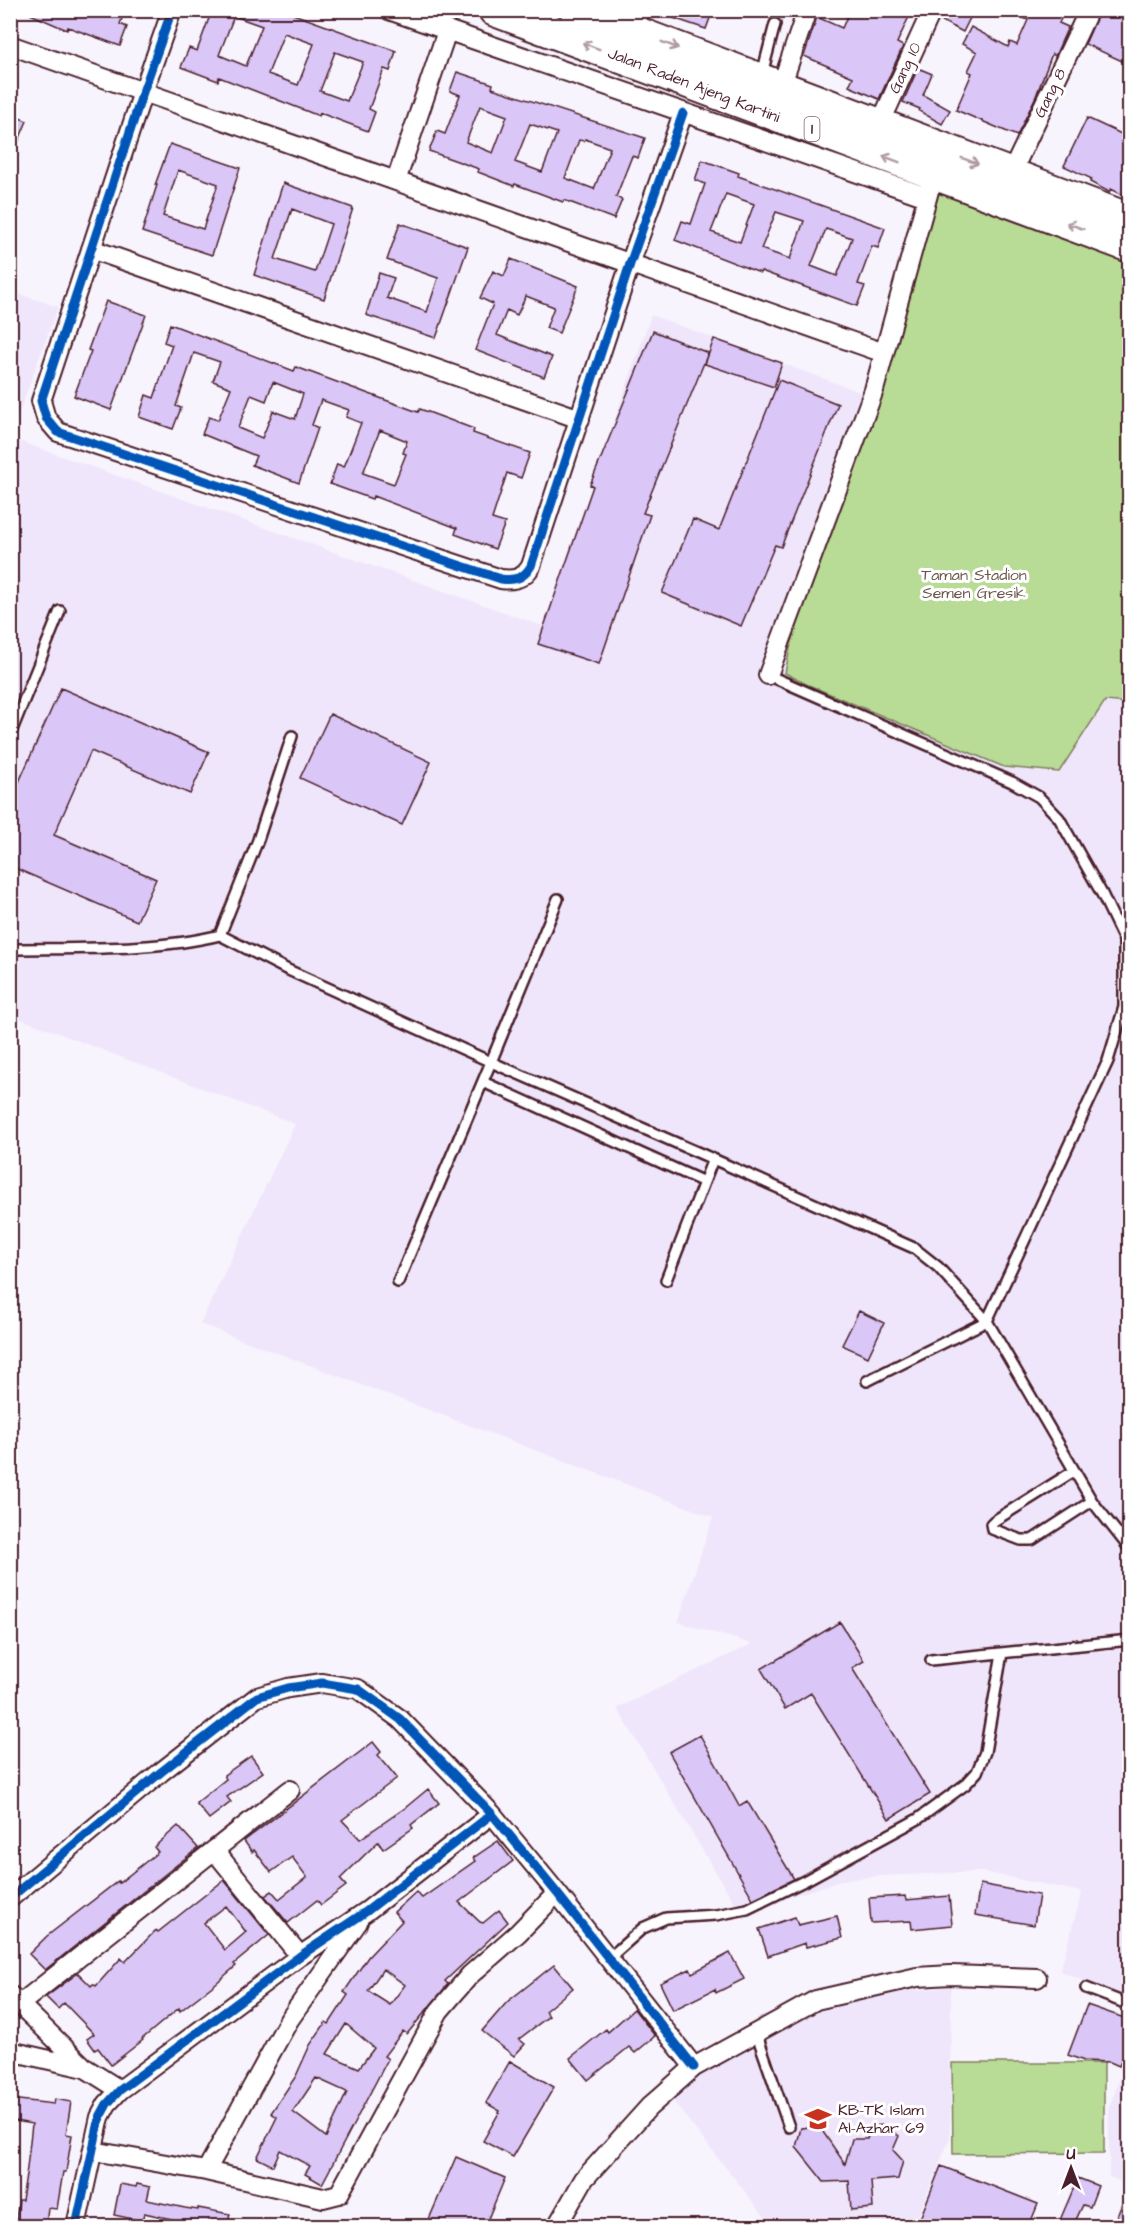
<svg xmlns="http://www.w3.org/2000/svg" width="1140" height="2237" font-family="'Architects Daughter',sans-serif">
<style>
.built{fill:#efe6fb}
.green{fill:#b8db95;stroke:#817d60;stroke-width:1.5}
.building{fill:#dac6f7;stroke:#4a1f2b;stroke-width:1.5;fill-rule:evenodd}
.lines{fill:none;stroke-linecap:round;stroke-linejoin:round}
.lane-casing{stroke:#4a1f2b;stroke-width:14}
.street-casing{stroke:#4a1f2b;stroke-width:22}
.highway-casing{stroke:#4a1f2b;stroke-width:36}
.lane{stroke:#fff;stroke-width:9}
.street{stroke:#fff;stroke-width:18}
.highway{stroke:#fff;stroke-width:32}
.cycleway-casing{stroke:#fff;stroke-width:13}
.cycleway{stroke:#0057b8;stroke-width:9}
.oneway{stroke:#ae9aa0}
.labels{text-anchor:middle;dominant-baseline:central;stroke-width:6;stroke-linejoin:round;paint-order:stroke}
.shield{fill:#fff;stroke:#80626b;stroke-width:1.5}
.shield-label{font-size:15px;font-weight:bold;fill:#4a1f2b}
.street-label{font-size:16px;fill:#4a1f2b;stroke:#fff}
.park-label{font-size:16px;fill:#6b574b;stroke:#fff}
.poi-label{font-size:16px;fill:#4a1f2b;stroke:#fff;text-anchor:start}
</style>
<rect width="100%" height="100%" fill="#f8f4fd"/>
<filter id="ink" filterUnits="userSpaceOnUse"><feTurbulence type="fractalNoise" baseFrequency=".0167" numOctaves="2"/><feDisplacementMap in="SourceGraphic" scale="12" xChannelSelector="R" yChannelSelector="G"/><feConvolveMatrix kernelMatrix="1 2 1 2 8 2 1 2 1" color-interpolation-filters="sRGB"/></filter>
<g filter="url(#ink)">
<!-- built -->
<path class="built" d="M1129,247V2000L1060,1971L1082,1892L982,1872L879,1876L844,1880L792,1896L744,1919L617,1708L752,1644L678,1622L713,1517L200,1324L295,1124L11,1015L10,438L543,626L651,315L871,396Z
M11,291L58,307L11,435L10,291Z
M951,1987L950,2138L914,2226H772L672,2100L717,2060L798,2018L884,1993Z
M1129,2055V2185L1109,2177V2107Z"/>
<!-- green -->
<path class="green" d="M942,176L1129,247V703L1105,701L1059,772L1004,767L806,684L785,673L790,648Z
M952,2063H1104V2153L953,2154Z"/>
<!-- building -->
<path class="building" d="M21,10H125L120,24L127,27L120,46L68,27L67,30Z
M212,10H282L396,51L390,71L384,69L369,109L375,112L368,131L320,113L319,116L219,77L218,81L181,67L189,48L197,51ZM234,16L262,26L246,66L219,55ZM284,33L314,44L298,85L268,74ZM335,52L363,62L347,101L320,91Z
M659,10H713L706,29L658,13Z
M850,10H912L897,43L903,46L879,99L849,86L853,77L804,56L817,17L842,28Z
M943,10H974L963,32L940,20Z
M1006,10H1065L1059,23L1068,27L1055,56L1052,54L1036,96L1017,136L956,110L972,73L968,71L977,52L962,44L971,27L1008,47L1010,42L1017,45L1028,20Z
M1100,10H1130V45L1122,61L1085,44Z
M918,68L932,74L923,95L950,110L942,124L919,111L920,109L903,102Z
M457,72L493,84L492,88L645,138L638,158L632,156L616,197L622,200L614,219L564,200L563,202L515,184L514,186L478,172L479,169L429,151L437,131L445,134L460,95L450,91ZM480,106L507,116L493,153L466,142ZM530,124L557,133L542,172L515,162ZM585,139L610,148L594,189L565,178L579,140L584,141Z
M10,114L27,121L11,159H10Z
M1087,118L1130,138V180L1123,195L1111,189L1109,192L1090,182L1092,179L1064,166Z
M170,144L240,168L212,255L142,232L157,185H155ZM178,170L218,184L203,229L163,216Z
M702,160L739,173L738,176L885,228L878,248L872,246L858,284L865,286L857,306L761,271L760,273L675,240L682,221L691,224L705,184L695,180ZM726,194L754,204L740,242L711,232ZM776,212L804,221L790,259L761,249ZM826,229L852,238L837,276L811,266Z
M283,183L353,208L324,299L254,275ZM292,209L331,224L315,272L275,259Z
M400,223L468,247L436,338L366,315L379,273L394,278L387,298L427,312L438,278L387,260Z
M511,259L578,286L559,333L546,328L554,307L526,296L517,315L507,310L497,335L552,357L544,377L475,350L493,304L480,298L493,271L504,276Z
M106,301L146,315L111,410L74,396L91,351L88,350Z
M170,324L294,371L296,367L418,412L420,409L474,429L473,433L530,453L521,478L507,473L492,519L505,523L495,549L455,534L457,528L373,496L372,499L330,484L337,464L344,467L361,423L346,417L349,410L321,400L312,425L318,428L299,483L252,465L256,456L202,434L209,417L218,420L231,388L213,381L220,362L194,353L176,406L181,408L173,429L139,417L146,395L154,398L172,345L164,342ZM273,382L303,394L295,419L273,411L262,438L238,428L251,395L266,401ZM380,430L407,441L403,453L406,454L394,484L363,473Z
M653,331L708,353L643,513L650,515L599,664L538,644L593,486L590,485Z
M714,339L782,363L774,387L705,364Z
M779,380L838,404L781,547L775,545L741,626L662,593L693,519L719,530Z
M61,688L209,752L190,794L91,751L54,835L156,879L137,921L10,866V802Z
M330,714L431,762L402,825L300,778Z
M859,1311L884,1323L868,1357L842,1345Z
M840,1622L864,1661L852,1668L930,1794L889,1819L811,1693L785,1709L761,1669Z
M700,1735L739,1806L747,1801L794,1879L753,1899L669,1752Z
M373,1742L381,1752L378,1755L397,1778L342,1820L360,1839L405,1808L428,1789L439,1803L411,1825L413,1828L383,1849L378,1842L340,1879L346,1886L321,1905L317,1900L288,1923L265,1896L272,1891L279,1899L307,1877L292,1857L271,1872L254,1850L252,1852L244,1841Z
M251,1756L263,1772L227,1797L231,1802L209,1819L196,1803L226,1779L224,1775Z
M178,1826L198,1848L45,1970L29,1954L47,1936L118,1881L119,1883L158,1852L154,1847Z
M498,1841L513,1861L459,1902L480,1922L483,1923L499,1910L508,1922L445,1981L448,1984L407,2034L403,2031L384,2056L388,2059L322,2184L305,2174L310,2166L280,2150L273,2166L257,2158L277,2117L271,2113L296,2076L310,2045L326,2022L329,2024L348,1995L344,1992L368,1957L402,1921L394,1912L416,1892L422,1898L475,1861L473,1858ZM383,1969L405,1985L390,2005L368,1991ZM346,2024L374,2048L359,2068L327,2054ZM316,2078L347,2092L326,2137L293,2112Z
M224,1880L269,1935L234,1964L236,1966L215,1984L180,2011L179,2008L142,2039L143,2040L111,2065L98,2048L95,2050L87,2039L94,2034L64,2003L58,2009L46,1997L78,1973L91,1986L93,1984L96,1986L121,1958L125,1962L156,1930L158,1932ZM226,1906L246,1932L225,1950L204,1923Z
M980,1884L1039,1895L1034,1925L975,1915Z
M905,1896L906,1900L949,1896L952,1925L912,1929L911,1921L871,1923L869,1898Z
M837,1916L842,1938L806,1947L805,1943L768,1956L759,1929L795,1917L798,1925Z
M730,1953L744,1979L716,1993L715,1989L673,2010L660,1983L690,1969L692,1973Z
M554,1965L573,1988L545,2011L549,2016L519,2039L525,2044L514,2056L482,2031L507,2002Z
M1087,2005L1130,2020V2039L1119,2066L1110,2062L1084,2061L1068,2055Z
M634,2009L655,2036L635,2053L629,2047L588,2080L570,2058L606,2029L608,2032Z
M510,2061L554,2087L513,2157L483,2141L500,2111L486,2103Z
M10,2099L54,2104L55,2099L71,2102L66,2134L72,2135L66,2172H63L57,2209L48,2208L46,2226H15L19,2200H22L27,2168L32,2124L10,2120Z
M885,2125L899,2136L893,2150L903,2161L898,2179L871,2181L873,2208L851,2210L849,2181L824,2182L796,2147L801,2128L819,2126L845,2164L852,2139H867L871,2126Z
M456,2157L505,2178L485,2226H426Z
M941,2166L1038,2204L1029,2226H917Z
M1078,2178L1098,2186L1090,2207L1083,2205L1073,2226L1060,2220Z
M120,2184L136,2187L137,2184L150,2187L147,2200L185,2208L198,2210V2208L230,2214L227,2226H203L144,2213L142,2221L114,2215Z
M1129,2187L1130,2226H1113Z"/>
<g class="lines">
<!-- lane casing -->
<g class="lane-casing">
<path id="lane" d="M762,74L775,24
M768,675L1012,782L1039,797L1059,818L1102,894L1124,940V1007L1108,1061L987,1321L1092,1501L1130,1549
M10,735L60,611
M292,736L258,840L220,935L286,969L491,1062L398,1282
M558,899L491,1062L713,1159
M10,949C77,948 156,951 220,935
M483,1082L704,1182
M666,1280L713,1159L914,1248L938,1267L987,1321L867,1381
M1074,1471L994,1521L991,1524L992,1529L1021,1540H1032L1092,1501
M931,1660L1130,1640
M608,1959L643,1928L666,1918L716,1915L747,1909L806,1880L918,1819L966,1784L977,1772L985,1752L1002,1653
M1086,1988L1130,2005
M756,2032L789,2127"/>
</g>
<!-- street casing -->
<g class="street-casing">
<path id="street" d="M172,10L143,92L41,401L46,418L58,432L501,579C515,581 524,578 531,566L630,264L683,113
M389,10L927,197
M633,30L640,10
M10,45L884,353
M781,87L807,10
M879,126L932,10
M1010,176L1089,10
M396,181L447,31
M91,249L580,419
M768,675L874,390L930,187
M214,1850L300,1956
M10,1898L161,1772L257,1697L288,1688L322,1683L358,1689L400,1719L492,1814
M10,1995L85,2068L120,2090
M20,2004L290,1790
M10,2051L85,2068
M93,2151L206,2171L323,2198L339,2194L439,2011L470,1975L518,1933L557,1893
M206,2171L289,2020L358,1922
M76,2226L100,2117L107,2104L120,2090L300,1956L367,1911L492,1814L557,1893L694,2067
M557,2226L584,2179L649,2107L694,2067L816,2000L917,1977L951,1975L1037,1978"/>
</g>
<!-- highway casing -->
<g class="highway-casing">
<path id="highway" d="M495,10L1130,246
M576,10L1130,220"/>
</g>
<!-- lane -->
<use href="#lane" class="lane"/>
<!-- street -->
<use href="#street" class="street"/>
<!-- highway -->
<use href="#highway" class="highway"/>
<!-- cycleway casing -->
<g class="cycleway-casing">
<path id="cycleway" d="M172,10L143,92L41,401L46,418L58,432L501,579C515,581 524,578 531,566L630,264L683,113
M10,1898L161,1772L257,1697L288,1688L322,1683L358,1689L400,1719L492,1814
M76,2226L100,2117L107,2104L120,2090L300,1956L367,1911L492,1814L557,1893L694,2067"/>
</g>
<!-- cycleway -->
<use href="#cycleway" class="cycleway"/>
</g>
<!-- one-way arrows -->
<defs><path id="oneway-shaft" d="M-6 0H5M1.5-3L5.5 0L1.5 3" fill="none" stroke-width="1.6" stroke-linecap="round" stroke-linejoin="round" transform="scale(1.5)"/></defs>
<g class="oneway">
<use href="#oneway-shaft" transform="translate(670 45) rotate(21)"/>
<use href="#oneway-shaft" transform="translate(591 46) rotate(-159)"/>
<use href="#oneway-shaft" transform="translate(891 159) rotate(-159)"/>
<use href="#oneway-shaft" transform="translate(970 161) rotate(21)"/>
<use href="#oneway-shaft" transform="translate(1075 226) rotate(-160)"/>
</g>
</g>
<!-- icons -->
<defs>
<g id="school-bare" transform="scale(2.07)"><path d="M0-5L7-2L0 1L-7-2ZM-4 1L0 2.5L4 1V4Q0 6-4 4Z" fill="#c8321e" stroke="#fff" stroke-width="2.5" paint-order="stroke"/></g>
</defs>
<g fill-rule="evenodd">
<use href="#school-bare" x="818" y="2119"/>
</g>
<g class="labels">
<!-- shield labels -->
<rect class="shield" x="804.5" y="117" width="15" height="24" rx="4.5"/>
<g class="shield-label">
<text x="812" y="129">1</text>
</g>
<!-- street labels -->
<g class="street-label">
<text transform="translate(905 68) rotate(-65)">Gang 10</text>
<text transform="translate(694 85) rotate(21)">Jalan Raden Ajeng Kartini</text>
<text transform="translate(1050 93) rotate(-64)">Gang 8</text>
</g>
<!-- park labels -->
<g class="park-label">
<text x="974" y="575">Taman Stadion<tspan x="974" dy="18">Semen Gresik</tspan></text>
</g>
<!-- poi labels -->
<g class="poi-label">
<text x="838" y="2110">KB-TK Islam<tspan x="838" dy="18">Al-Azhar 69</tspan></text>
</g>
</g>
<!-- margin -->
<rect width="1140" height="2237" fill="none" stroke="#fff" stroke-width="36"/>
<rect x="18" y="18" width="1104" height="2201" fill="none" stroke="#4a1f2b" stroke-width="2" filter="url(#ink)"/>
<!-- north arrow -->
<g transform="translate(1071 2168)" stroke="#ffffff" stroke-width="4.5" paint-order="stroke">
<path d="M0-4.5L10 22L0 15L-10 22Z" fill="#4a1f2b"/>
<text y="-9" font-size="16" font-weight="bold" text-anchor="middle" fill="#4a1f2b">U</text>
</g>
</svg>
